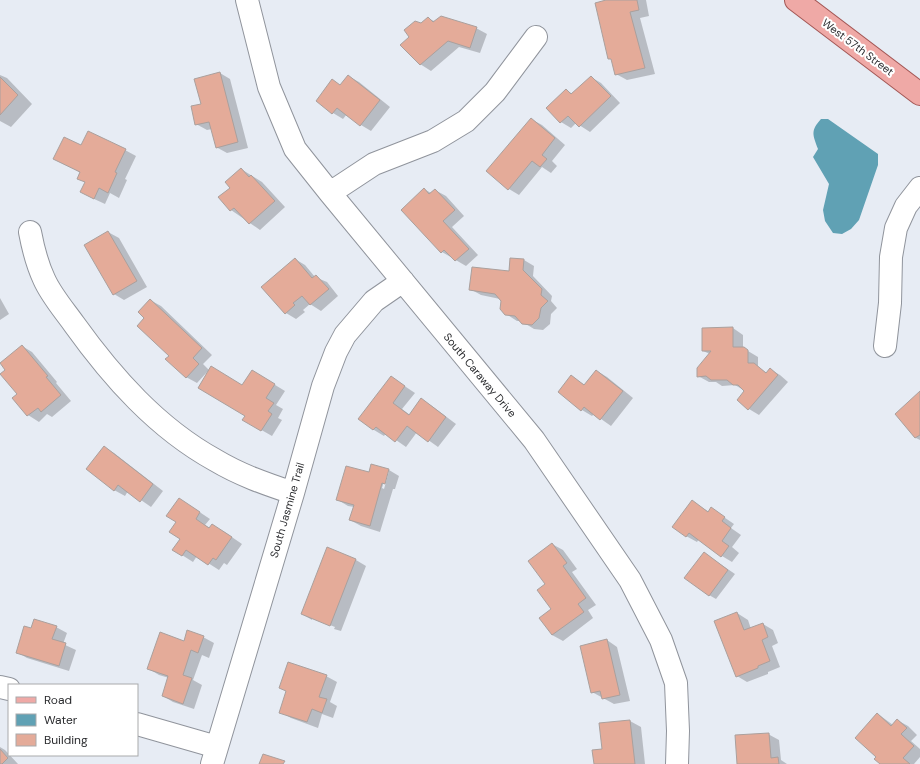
<svg xmlns="http://www.w3.org/2000/svg" width="920" height="764" font-family="'DM Sans',sans-serif">
<style>
.water{fill:#60a1b4}
.shadow{fill:#0003;fill-rule:evenodd}
.building{fill:#e4ab99;stroke:#aaa09d}
.lines{fill:none;stroke-linecap:round;stroke-linejoin:round}
.minor-casing{stroke:#90949c;stroke-width:24}
.major-casing{stroke:#a35755;stroke-width:24}
.minor{stroke:#fff;stroke-width:22}
.major{stroke:#efa9a6;stroke-width:22}
.labels{text-anchor:middle;dominant-baseline:central;stroke-width:4;stroke-linejoin:round;paint-order:stroke}
.street-label{font-size:11px;fill:#292a2d;stroke:#fff}
</style>
<rect width="100%" height="100%" fill="#e7ecf4"/>
<!-- water -->
<path class="water" d="M821,119H828L878,154V165L859,220L851,229L842,234L833,233L825,221L823,210L829,184L813,157L818,149C813,135 810,131 821,119Z"/>
<!-- shadow -->
<path class="shadow" d="M611,0H646L649,16L640,18L655,74L627,80L616,74L613,60L609,58Z
M428,18L436,22L476,28L487,34L480,53L459,47L431,71L420,64Z
M220,73L230,79L248,148L227,153L216,147L212,129L207,130L196,124L202,105Z
M0,75L7,78L32,104L11,127L0,121Z
M348,76L359,82L390,107L371,131L361,125L347,114L343,119L333,113V81L341,86Z
M591,77L601,83L620,103L590,132L576,123L571,128L561,122L566,90L573,94Z
M531,119L542,125L565,145L552,161L557,166L551,173L542,167L519,195L509,189Z
M81,147L125,150L136,156L125,179L127,180L119,198L110,193L105,204L92,198L86,183L78,178L81,173L55,159Z
M241,169L262,182L285,207L260,230L231,210V188Z
M424,189L431,193L435,190L446,196L464,216L452,227L478,255L466,266L442,252Z
M108,232L119,238L147,287L124,300L114,294Z
M295,259L305,265L315,277L327,282L338,296L321,311L310,304L303,310L305,312L296,319L286,313Z
M511,259L524,260L534,266L533,276L552,296L551,301L557,308L551,314L550,324L543,330L534,329L521,321H517L506,314L500,299L481,295L470,289L509,272Z
M0,298L9,314L0,320Z
M150,300L161,306L212,355L203,364L210,371L243,386L262,377L285,391L276,405L283,409L278,418L282,420L272,436L244,420L246,416L209,370L197,383L186,377L170,355L146,318Z
M733,328L743,335V348L758,357V367L767,373L770,369L780,375L788,382L759,415L749,409L745,391L735,385L722,386L716,382H709L698,376L710,354L703,351Z
M22,346L32,352L57,382L56,383L71,401L52,417L47,414L39,422L28,415L14,398L18,394L7,370Z
M597,371L607,377L633,398L611,426L594,414L592,416L582,410L572,377L585,385Z
M391,377L415,393L402,409L410,415L422,400L432,406L456,424L438,447L417,432L406,447L386,433L384,436L374,430L359,419Z
M920,393V440L916,438L896,414Z
M104,447L114,453L163,491L151,507L128,491L125,496L114,490Z
M389,470L399,476L395,489H393L380,532L361,526L350,520L354,507L348,506L338,500L370,473ZM387,471H389L384,489L382,488Z
M692,501L709,512L712,509L734,524L731,528L741,535L732,547L739,553L732,562L722,556L699,539L697,542L686,536Z
M189,505L210,519L205,525L210,528L223,531L242,544L227,565L224,563L219,570L197,556L193,562L174,550L181,539Z
M552,544L563,550L577,569L572,572L596,605L588,610L593,618L563,641L552,635L553,609L547,584Z
M328,549L356,560L366,566L341,631L334,629L335,627L312,618V620L302,614Z
M704,553L735,574L716,599L709,595Z
M737,613L748,620L751,629L763,624L773,630L778,643L772,646L780,667L768,672V674L747,682L737,676Z
M56,627L67,633L63,644L76,650L69,671L27,658L17,652L32,629Z
M203,637L214,643L209,658L202,655L193,680L202,685L194,709L173,702L163,696L169,678L159,675L149,669Z
M607,640L617,647L630,701L614,704L592,692Z
M326,676L337,682L330,702L337,706L333,718L322,714L318,728L291,718L280,712Z
M878,714L893,725L897,720L908,726L917,735L911,741L920,749V757L914,764H881L878,757Z
M630,721L641,727L645,764H595L603,750Z
M768,734L779,740L781,760L787,764H738Z
M0,747L5,750L18,764H0Z"/>
<!-- building -->
<path class="building" d="M606,0H637L639,10L630,12L645,68L615,75L611,59H608L595,3Z
M441,16L477,27L470,48L448,41L420,65L400,45L409,37L404,30L415,21L421,23L428,17L433,22Z
M220,72L238,142L216,148L209,122L195,125L191,106L201,104L194,79Z
M348,75L380,100L360,126L337,108L332,114L316,101L332,79L340,85Z
M591,76L611,96L579,127L568,116L560,123L546,108L566,89L571,94Z
M0,77L18,95L0,115Z
M531,118L555,138L542,155L547,159L540,167L532,161L508,190L486,171Z
M88,131L126,149L115,172L117,173L108,193L99,188L94,199L80,192L85,182L77,179L80,172L53,159L64,137L81,145Z
M241,168L249,177L251,175L275,201L249,224L234,208L230,211L218,197L230,188L225,182Z
M424,188L429,194L435,189L455,210L443,221L469,249L455,261L444,250L441,253L401,210Z
M108,231L137,281L113,295L84,245Z
M295,258L312,278L316,275L329,289L310,305L302,296L293,303L295,305L285,314L261,287Z
M510,258L524,259L523,270L542,289L541,295L548,301L541,308L539,318L532,325L522,324L515,316L505,315L500,309L501,301L495,294L469,290L472,267L509,271Z
M150,299L202,348L193,358L199,364L186,378L165,359L169,356L137,326L144,318L138,312Z
M733,327V347H744L748,350V363H754L766,373L770,368L778,375L748,410L737,400L744,391L738,385H733L727,380H711L706,376L697,377V368L711,351H702V328Z
M22,345L48,376L46,377L61,395L41,412L38,408L27,416L12,398L17,394L0,374L5,370L0,363Z
M211,366L242,385L252,370L275,384L266,398L274,403L268,411L272,414L261,431L242,420L245,416L198,388Z
M596,370L623,391L600,420L584,407L581,411L558,392L571,375L584,385Z
M391,376L405,386L393,403L409,415L421,398L446,417L428,442L407,426L395,442L376,427L373,430L358,419Z
M920,391V435L915,438L895,414Z
M104,446L153,484L140,502L118,485L114,491L86,469Z
M371,464L389,469L385,484L382,483L370,526L349,520L354,505L336,500L346,466L369,472Z
M179,498L200,512L196,519L209,528L212,524L232,537L216,560L213,558L208,565L186,550L182,556L172,550L180,539L169,532L176,522L166,516Z
M692,500L708,512L711,507L725,517L722,521L731,528L722,541L729,546L721,557L689,533L686,537L672,527Z
M552,543L567,563L563,566L586,598L578,604L584,612L552,635L539,618L551,609L537,590L545,584L528,561Z
M327,547L356,559L330,626L301,614Z
M704,552L728,570L709,596L684,578Z
M737,612L744,630L763,623L768,637L762,640L770,661L758,666V668L736,677L714,621Z
M34,619L57,626L52,639L66,643L59,666L16,653L24,626L31,628Z
M187,630L204,636L198,653L191,650L183,675L192,678L183,704L162,696L168,676L147,669L160,632L184,641Z
M607,639L620,695L602,699L600,691L591,693L580,646Z
M288,662L327,675L319,697L327,699L322,713L312,709L307,722L279,713L286,691L279,688Z
M877,713L891,726L897,719L907,728L901,734L914,746L903,758L910,764H880L874,759L876,757L855,738Z
M630,720L635,764H594L592,750L602,749L599,723Z
M769,733L771,758L778,757L779,764H737L735,735Z
M0,749L8,758L2,764H0Z
M263,754L285,761L283,764H259Z"/>
<g class="lines">
<!-- minor casing -->
<g class="minor-casing">
<path id="minor" d="M247,0L269,87L295,149L330,193L534,440L630,580L661,640L676,683L678,731L677,764
M330,193L374,164L433,141L466,121L495,92L536,37
M30,232C33,248 37,264 44,279C51,295 64,310 74,324C112,377 157,428 215,460C240,475 266,484 293,493
M885,346L890,303L891,257L896,228L906,206L920,188
M0,687L9,689
M137,724L217,747
M212,764L293,493L323,386L336,352L345,335L374,301L403,281"/>
</g>
<!-- major casing -->
<g class="major-casing">
<path id="major" d="M796,0L920,94"/>
</g>
<!-- minor -->
<use href="#minor" class="minor"/>
<!-- major -->
<use href="#major" class="major"/>
</g>
<g class="labels">
<!-- street labels -->
<g class="street-label">
<text transform="translate(858 47) rotate(37)">West 57th Street</text>
<text transform="translate(480 375) rotate(50)">South Caraway Drive</text>
<text transform="translate(287 510) rotate(-74)">South Jasmine Trail</text>
</g>
</g>
<!-- legend -->
<rect x="8" y="684" width="130" height="72" fill="#ffffff" stroke="#a9aaab"/>
<rect x="16" y="697" width="20" height="6" fill="#efa9a6" stroke="#a9aaab"/>
<text x="44" y="704" font-size="12" fill="#292a2d">Road</text>
<rect x="16" y="714" width="20" height="12" fill="#60a1b4" stroke="#a9aaab"/>
<text x="44" y="724" font-size="12" fill="#292a2d">Water</text>
<rect x="16" y="734" width="20" height="12" fill="#e4ab99" stroke="#a9aaab"/>
<text x="44" y="744" font-size="12" fill="#292a2d">Building</text>
</svg>
